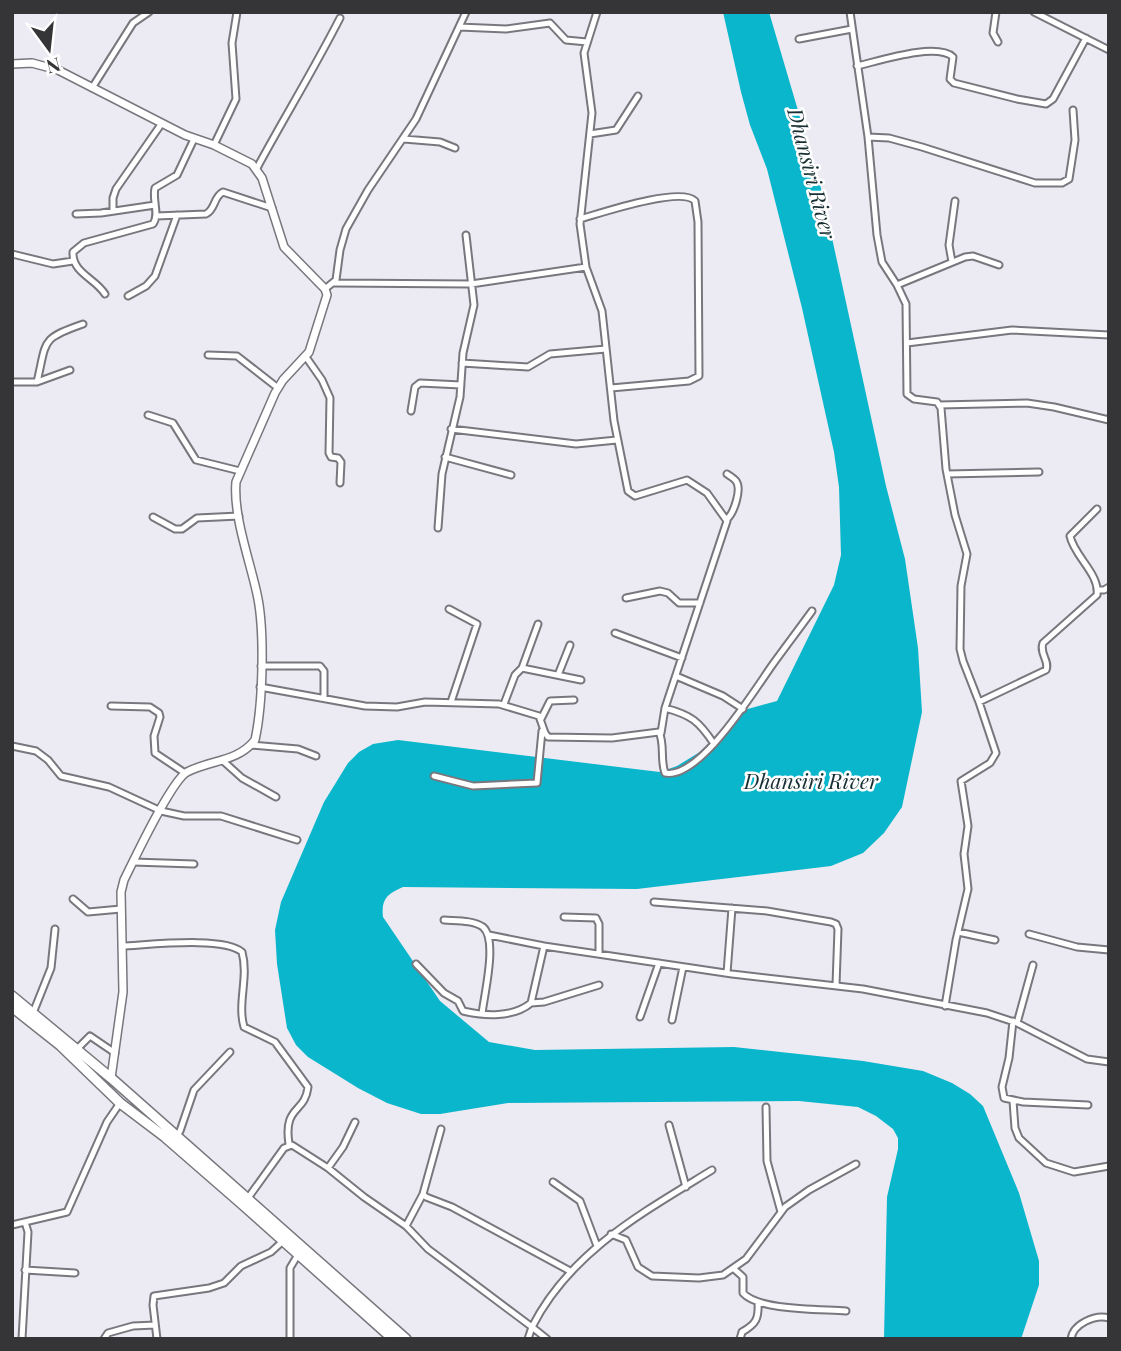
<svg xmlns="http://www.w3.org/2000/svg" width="1121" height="1351" font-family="'Playfair Display',serif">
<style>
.water{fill:#0ab6cb}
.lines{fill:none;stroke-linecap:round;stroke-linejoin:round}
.minor-casing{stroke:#79777d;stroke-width:9}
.tertiary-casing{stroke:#79777d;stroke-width:10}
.primary-casing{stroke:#79777d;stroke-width:12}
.minor{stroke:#fff;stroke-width:5}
.tertiary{stroke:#fff;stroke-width:7}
.primary{stroke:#fff;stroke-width:9}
.labels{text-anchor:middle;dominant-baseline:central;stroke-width:5;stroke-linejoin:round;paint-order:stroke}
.water-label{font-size:21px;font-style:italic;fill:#172e32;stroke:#fff}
</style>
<rect width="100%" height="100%" fill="#eceaf2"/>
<!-- water -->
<path class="water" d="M723,12H769L822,192L886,486L905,559L918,648L922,712L902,807L884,833L863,853L831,866L637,889L403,887C387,894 381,899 383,917L440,1001L489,1042L535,1050L734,1047L863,1061L923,1071L952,1083L970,1094L983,1106L1019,1193L1039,1261V1285L1021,1339H884L887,1197L898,1149V1138L893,1129L876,1116L858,1107L799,1101L508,1103L440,1114H421L387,1103L358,1088L308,1057L296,1045L287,1028L277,964L275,930L281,902L324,802L348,763L359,752L373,744L398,740L643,770L660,772L677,766L703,750L737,720L744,710L777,701L834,585L841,555L839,487L834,452L802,308L767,169L750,125L741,92Z"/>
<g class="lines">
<!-- minor casing -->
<g class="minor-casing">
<path id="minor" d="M597,12L584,53L592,113L580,224L586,267L602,311L614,421L628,491L635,496L687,480L707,493L727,521L665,708L661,733
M850,12L868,137L877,235L882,262L897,285L906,304L907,394L914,399L937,402L941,408L946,469L955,515L967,554L961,586L960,649L963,661L979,702L996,753L990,763L961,781L968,826L964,854L968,889L956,940L945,1006
M996,12L993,33L998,42
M1034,12L1109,50
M459,27L506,29L550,23L566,40L587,42
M799,39L852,29
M857,66C879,61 936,42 953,57L950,79L954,83L1017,99L1046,104L1053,99L1086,38
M92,88L133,23L149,12
M590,134L616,130L638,96
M868,137L889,138L922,147L1035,183H1062L1069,179L1075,140L1073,110
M404,139L440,142L455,148
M214,145L236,99L232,43L237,12
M257,168C284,118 314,69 340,18
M113,211V198L116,189L162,123
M76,214L101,213L155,205
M156,216L206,214C216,209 213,197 223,192L272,208
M580,219C601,213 681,186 695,201L698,222L699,376L689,381L611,388
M12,254L53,264L73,261
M952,262L949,245L955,201
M335,283L471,284L586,267
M897,285L965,257L973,256L999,265
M325,289L336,280L340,250L346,229L368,190L416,119L466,12
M105,294C95,278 72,273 73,252L84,243L153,224C160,214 152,200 155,188L177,175L194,139
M128,296L146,286L155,276L177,215
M907,343L1012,330L1109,335
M208,355L237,356L278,388
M306,357L322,380L330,398L329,453L331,457L338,458L341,462L340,483
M462,363L528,367L550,354L606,349
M12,382H37L70,370
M37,382C47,340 40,339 83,324
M939,405L1027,403L1054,407L1109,420
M411,411L415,387L420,383L461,385
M148,415L173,423L196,460L240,471
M451,429L576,444L617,440
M445,457L511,475
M727,474C730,476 734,478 736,481C742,489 734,513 727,519
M947,474L1039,472
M153,517L175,529H182L197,518L239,516
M438,528L442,474L460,397L463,353L474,305L466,235
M1098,590H1104L1109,587
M626,598L660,591L668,593L679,603H700
M449,609L477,624L451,702
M615,633L682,658
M261,666H320L324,671V698
M522,668L538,624
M558,675L570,645
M676,676L723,696L743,709
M260,687L365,706L397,707L425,702L499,704L539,716L545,733L548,737L612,738L659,732C665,744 660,760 665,773C700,780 755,689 773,664C786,646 799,629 812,611
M979,702L1046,670C1050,661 1039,654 1043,643L1097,595C1100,574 1074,556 1070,536L1097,509
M504,704L515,675L522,668L581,680
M111,706L150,707L159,713L160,717L154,736L155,753L185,773
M665,708C691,715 699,721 714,744
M541,719L550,701L574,700
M251,745L298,749L316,756
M12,746L36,751L48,760L61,776L109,787L161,811L184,816H221L297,840
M222,760L242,778L276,797
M434,776L473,786L537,783L542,731
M133,862L194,864
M73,899L88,912L121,909
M654,902L767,911L831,922L836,924L838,929L836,985
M564,917L596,918L599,924V954
M444,920C456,921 473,920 483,927C498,940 484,995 482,1014
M958,932L995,940
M1029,934L1077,947L1109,950
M489,935L544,946L732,974L863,989L987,1013L1017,1023L1087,1059L1109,1062
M122,946C148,945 224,936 242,952C249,977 237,1003 244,1027L275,1042L308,1087C305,1114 283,1105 289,1144
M416,964L444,993L458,1001L463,1011C484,1016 513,1018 531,1003L544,946
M727,973L732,908
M531,1003L544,1002L599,985
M33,1013L51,968L55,929
M640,1017L659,963
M672,1020L683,967
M1013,1021L1009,1058L1002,1087L1004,1098L1023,1102L1088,1105
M1017,1023L1033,965
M77,1049L90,1036L115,1053
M1013,1101L1015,1128L1019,1138L1046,1163L1074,1172L1109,1166
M766,1107L767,1161L781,1212
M669,1125L686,1187
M441,1129L423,1194L426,1197L452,1207L570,1271
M177,1136L180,1131L194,1090L230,1052
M328,1168L343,1147L355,1122
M553,1182L580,1201L597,1246
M248,1198L284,1148L292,1145L328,1168L364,1197L406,1226L428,1249L532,1327L528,1339
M12,1225L67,1212L107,1122L120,1103
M406,1226L423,1194
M611,1234L626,1240L638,1267L652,1276L699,1278L723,1275L746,1259L785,1207L809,1190L856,1164
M734,1269L743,1277V1293C759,1311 822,1309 846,1311
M25,1270L75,1273
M22,1339L28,1232L25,1222
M104,1339L108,1333L133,1326L155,1325
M157,1339L153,1305L154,1296L209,1288L224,1283L241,1266L271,1252L283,1241
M290,1339V1268L299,1253
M547,1339L532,1327C570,1252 642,1213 712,1170
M740,1339L742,1332C756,1324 759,1319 758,1302
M1071,1339C1073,1324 1095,1314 1109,1318"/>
</g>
<!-- tertiary casing -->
<g class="tertiary-casing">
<path id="tertiary" d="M12,64L32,63L58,70L185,135L214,145L252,164L262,178L284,247L325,289L327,295L309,352L283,380L275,393L236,482C233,516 250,561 257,594C265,630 263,704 255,740C238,762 210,760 187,772C171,781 134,860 124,880L121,892L123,992L111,1078"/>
</g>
<!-- primary casing -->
<g class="primary-casing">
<path id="primary" d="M12,996L111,1078L406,1339
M12,1007L60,1045L120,1103L165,1137L242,1204L393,1339"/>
</g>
<!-- minor -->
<use href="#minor" class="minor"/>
<!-- tertiary -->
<use href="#tertiary" class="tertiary"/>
<!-- primary -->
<use href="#primary" class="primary"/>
</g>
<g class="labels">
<!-- water labels -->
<g class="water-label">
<text transform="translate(813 173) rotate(75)">Dhansiri River</text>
<text x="811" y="780">Dhansiri River</text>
</g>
</g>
<!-- border -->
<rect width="1121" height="1351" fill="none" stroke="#353437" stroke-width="28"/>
<!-- north arrow -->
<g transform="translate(49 49) rotate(165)" stroke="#ffffff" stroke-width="5" paint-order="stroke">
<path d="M0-5L12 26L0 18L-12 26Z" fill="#353437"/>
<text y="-10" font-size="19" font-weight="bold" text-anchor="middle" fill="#353437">N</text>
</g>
</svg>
